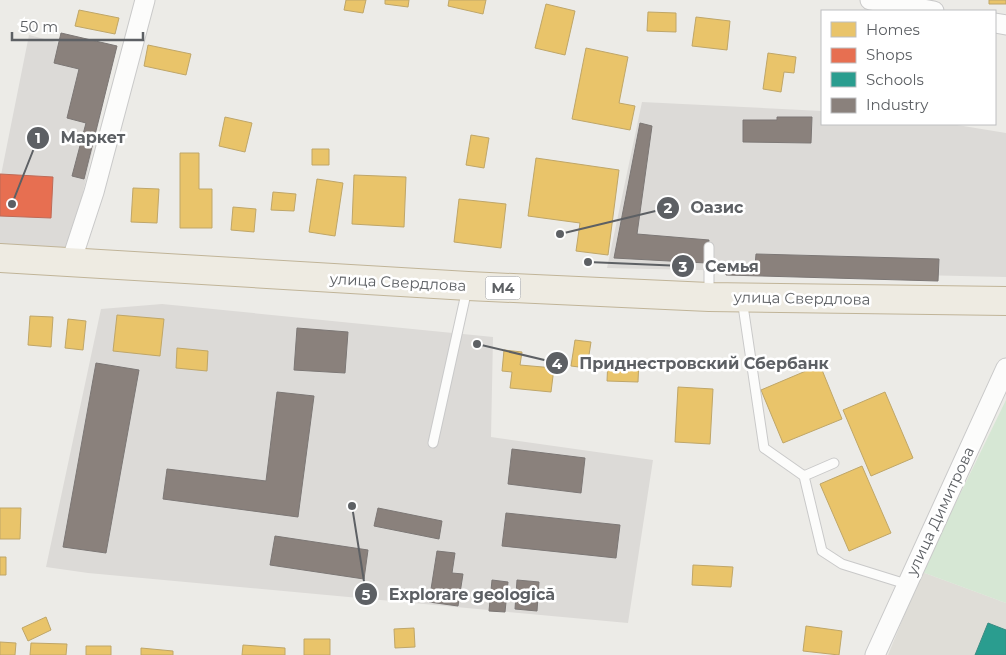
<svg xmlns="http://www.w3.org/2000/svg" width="1006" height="655" font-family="Montserrat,sans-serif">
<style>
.industrial{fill:#dcdad7}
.education{fill:#dfddd7}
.green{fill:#d6e7d4}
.homes{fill:#e9c46a;stroke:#bfa668}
.shops{fill:#e76f51;stroke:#be6a57}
.schools{fill:#2a9d8f;stroke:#398b82}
.industry{fill:#8a817c;stroke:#7c7775}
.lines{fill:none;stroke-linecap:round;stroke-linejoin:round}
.lane-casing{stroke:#c9c9c9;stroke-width:11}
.street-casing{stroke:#c9c9c9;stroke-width:21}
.highway-casing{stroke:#c0b498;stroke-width:30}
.lane{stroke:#fcfcfb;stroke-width:9}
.street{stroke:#fcfcfb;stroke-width:19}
.highway{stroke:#eeebe2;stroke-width:28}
.labels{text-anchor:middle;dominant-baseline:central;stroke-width:5;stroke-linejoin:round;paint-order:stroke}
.shield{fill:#fff;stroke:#8e9092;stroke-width:1}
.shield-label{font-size:14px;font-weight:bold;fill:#5d6064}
.street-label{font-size:15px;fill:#5d6064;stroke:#fff}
.leader{fill:none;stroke:#5d6064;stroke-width:2}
.callout-dot{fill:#5d6064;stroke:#fff;stroke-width:2}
.mark-label{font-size:15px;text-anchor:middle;font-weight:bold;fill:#fff}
.callout-label{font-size:16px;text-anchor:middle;font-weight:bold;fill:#5d6064;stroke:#fff;stroke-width:5;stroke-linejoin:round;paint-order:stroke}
</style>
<rect width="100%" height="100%" fill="#ecebe7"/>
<!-- industrial -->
<path class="industrial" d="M29,35L114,57L70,249L0,245V180Z
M642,102L822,111V124H951L1006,133V277L607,268Z
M162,304L493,337L491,437L653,460L628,623L88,573L46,567L101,309Z"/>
<!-- education -->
<path class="education" d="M922,572L1006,603V655H888Z"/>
<!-- green -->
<path class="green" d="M1006,400V603L922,572Z"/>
<!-- homes -->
<path class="homes" d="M346,0H366L363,13L344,10Z
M385,0H409L408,7L385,4Z
M449,0H486L483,14L448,6Z
M989,0H1006V4H989Z
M546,4L575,11L565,55L535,48Z
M79,10L119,18L115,34L75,26Z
M648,12L676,13V32L647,31Z
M696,17L730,21L727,50L692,46Z
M148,45L191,54L186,75L144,66Z
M586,48L628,57L619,103L635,106L630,130L572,119Z
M768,53L796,57L794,73L784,72L781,92L763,89Z
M225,117L252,123L245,152L219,146Z
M471,135L489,138L484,168L466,165Z
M312,149H329V165H312Z
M180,153H199V189H212V228H180Z
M536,158L619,170L608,255L576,251L580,223L528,216Z
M354,175L406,177L404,227L352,224Z
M317,179L343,183L335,236L309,232Z
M133,188L159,189L157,223L131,222Z
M273,192L296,194L294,211L271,210Z
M459,199L506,204L501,248L454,242Z
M233,207L256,209L254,232L231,230Z
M117,315L164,319L160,356L113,351Z
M30,316L53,317L51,347L28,345Z
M68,319L86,321L83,350L65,348Z
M575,340L591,342L587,368L571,366Z
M177,348L208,351L207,371L176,368Z
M504,350L522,352L520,365L554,368L551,392L510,388L512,372L502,371Z
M608,359L639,360L638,382L607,381Z
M820,365L842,419L783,443L761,390Z
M678,387L713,389L710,444L675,442Z
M885,392L913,458L871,476L843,410Z
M862,466L891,533L849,551L820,484Z
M0,508H21L20,539H0Z
M0,557H6V575H0Z
M693,565L733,567L731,587L692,585Z
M46,617L51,630L28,641L22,628Z
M806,626L842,631L839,655L803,651Z
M414,628L415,647L395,648L394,629Z
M304,639H330V655H304Z
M0,642L16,643L15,655H0Z
M31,643L67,644L66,655H30Z
M243,645L285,648V655H242Z
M86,646H111V655H86Z
M141,648L173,651V655H141Z"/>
<!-- shops -->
<path class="shops" d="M0,174L53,177L51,218L0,216Z"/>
<!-- schools -->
<path class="schools" d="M988,623L1006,630V655H975Z"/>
<!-- industry -->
<path class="industry" d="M61,33L117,46L84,179L72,176L86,123L67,118L79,69L54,63Z
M777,117H812L811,143L743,142V120H777Z
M640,123L652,126L637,234L709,240L706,263L614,258Z
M756,254L939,259L938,281L726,275V266H755Z
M297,328L348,332L345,373L294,370Z
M96,363L139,370L106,553L63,547Z
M277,392L314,396L298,517L163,499L167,469L266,481Z
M512,449L585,458L581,493L508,484Z
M378,508L442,521L439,539L374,526Z
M506,513L620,525L616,558L502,546Z
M275,536L368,550L364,579L270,565Z
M437,551L455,553L452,573L463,574L458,606L429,602Z
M492,580L508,582L505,612L489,611Z
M517,580L539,582L537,611L515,609Z"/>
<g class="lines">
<!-- lane casing -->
<g class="lane-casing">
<path id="lane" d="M709,294V247
M742,299L764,448L804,476L834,463
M433,443L467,289
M804,476L822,551L842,564L906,584"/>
</g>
<!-- street casing -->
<g class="street-casing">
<path id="street" d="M870,0L934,11
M995,23L1006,25
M71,262L94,192L145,0
M875,655L1006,368"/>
</g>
<!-- highway casing -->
<g class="highway-casing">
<path id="highway" d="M0,258L468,286L709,297L1006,301"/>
</g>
<!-- lane -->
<use href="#lane" class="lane"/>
<!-- street -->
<use href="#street" class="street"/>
<!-- highway -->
<use href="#highway" class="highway"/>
</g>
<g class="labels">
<!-- shield labels -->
<rect class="shield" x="485.5" y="276.5" width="35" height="23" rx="4"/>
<g class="shield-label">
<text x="503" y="288">M4</text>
</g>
<!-- street labels -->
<g class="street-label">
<text transform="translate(398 282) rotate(3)">улица Свердлова</text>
<text transform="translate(802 298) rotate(1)">улица Свердлова</text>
<text transform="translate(940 511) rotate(-65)">улица Димитрова</text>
</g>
</g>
<!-- callouts -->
<path class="leader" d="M12 204L38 138M560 234L668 208M588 262L683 266M477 344L557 363M352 506L366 594"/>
<g class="callout-dot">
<circle cx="12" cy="204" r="5"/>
<circle cx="560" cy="234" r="5"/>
<circle cx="588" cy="262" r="5"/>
<circle cx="477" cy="344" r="5"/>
<circle cx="352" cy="506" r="5"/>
<circle cx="38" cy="138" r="12"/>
<circle cx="668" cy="208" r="12"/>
<circle cx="683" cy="266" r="12"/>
<circle cx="557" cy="363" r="12"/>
<circle cx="366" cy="594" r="12"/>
</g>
<g class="mark-label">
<text x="38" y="143">1</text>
<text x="668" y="213">2</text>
<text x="683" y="272">3</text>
<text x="557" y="369">4</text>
<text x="366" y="600">5</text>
</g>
<g class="callout-label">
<text x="93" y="143">Маркет</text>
<text x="717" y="213">Оазис</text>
<text x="732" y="272">Семья</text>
<text x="704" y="369">Приднестровский Сбербанк</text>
<text x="472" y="600">Explorare geologică</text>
</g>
<!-- legend -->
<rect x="821" y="10" width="175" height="115" fill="#ffffff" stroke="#bebfc1"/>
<rect x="831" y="22" width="25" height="15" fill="#e9c46a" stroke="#bebfc1"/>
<text x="866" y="35" font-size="15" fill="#5d6064">Homes</text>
<rect x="831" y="48" width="25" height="15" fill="#e76f51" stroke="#bebfc1"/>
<text x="866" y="60" font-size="15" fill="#5d6064">Shops</text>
<rect x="831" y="72" width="25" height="15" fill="#2a9d8f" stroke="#bebfc1"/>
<text x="866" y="85" font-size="15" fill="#5d6064">Schools</text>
<rect x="831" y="98" width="25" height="15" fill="#8a817c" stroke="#bebfc1"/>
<text x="866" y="110" font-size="15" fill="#5d6064">Industry</text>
<!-- scale -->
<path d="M12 32v8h131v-8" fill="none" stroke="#5d6064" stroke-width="2.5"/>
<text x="20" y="32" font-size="15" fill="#5d6064" stroke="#ffffff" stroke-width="4" paint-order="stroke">50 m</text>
</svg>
